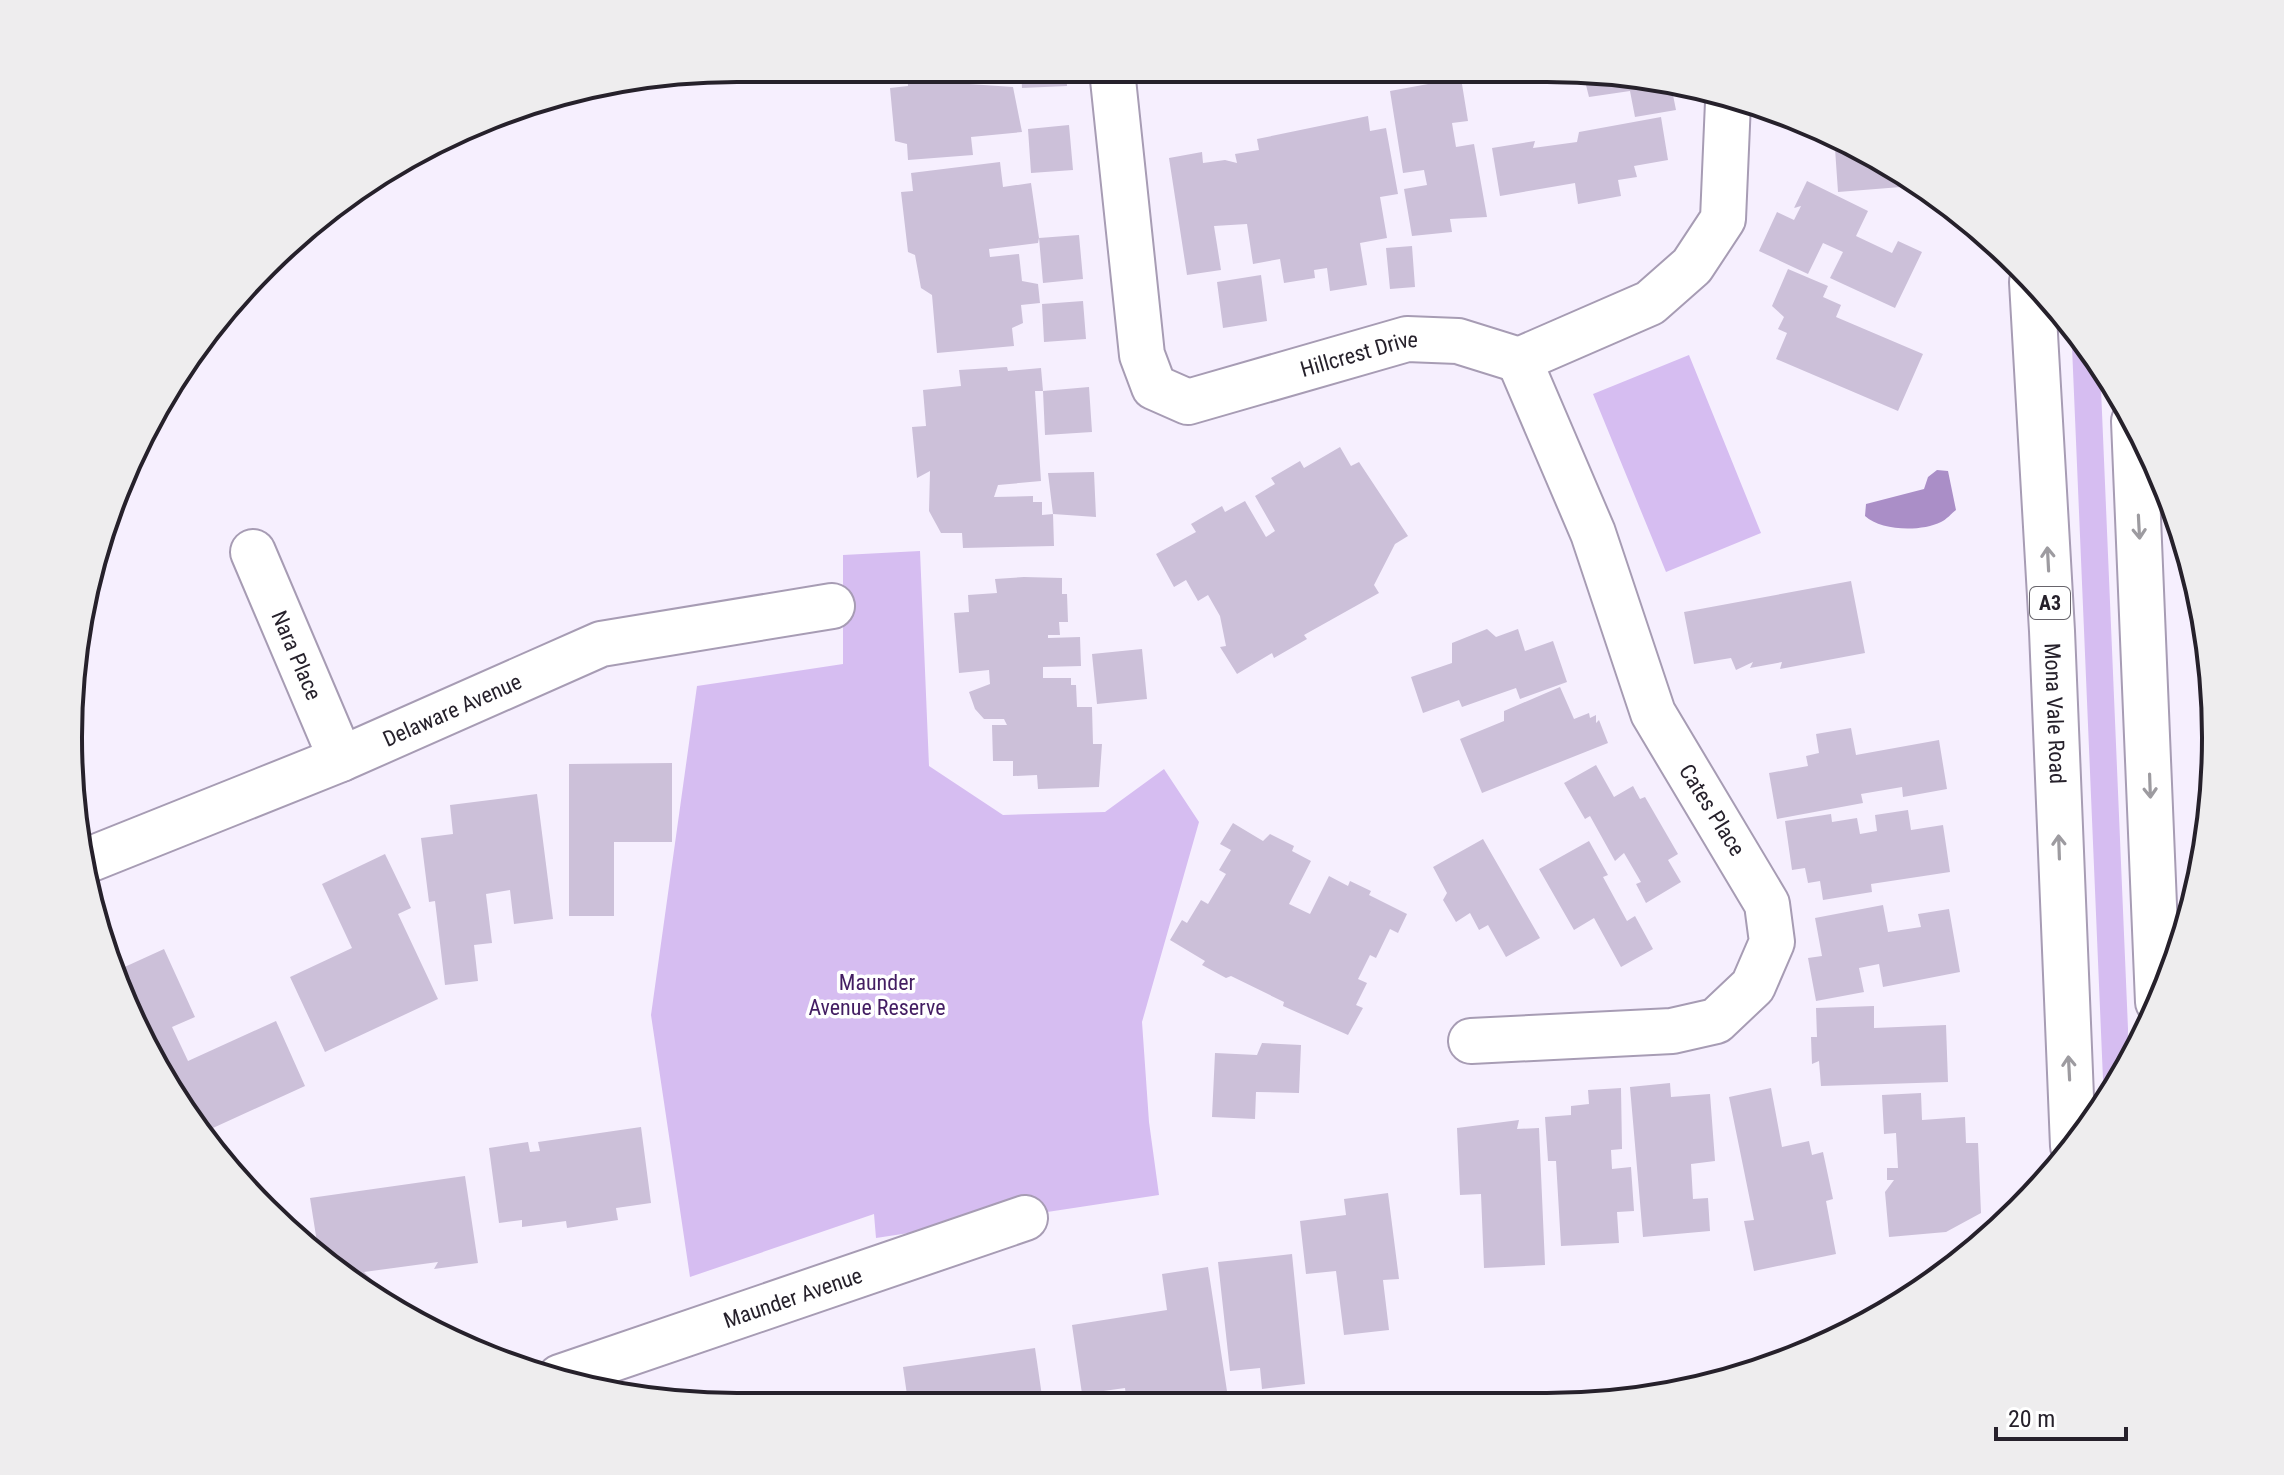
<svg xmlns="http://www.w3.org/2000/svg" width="2284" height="1475" font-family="'Roboto Condensed',sans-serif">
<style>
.green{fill:#d6bdf1}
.water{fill:#aa8ec7}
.building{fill:#ccc0d9}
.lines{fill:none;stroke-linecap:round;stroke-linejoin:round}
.street-casing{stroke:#a79cb4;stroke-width:48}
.highway-casing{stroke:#a79cb4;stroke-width:48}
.street{stroke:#fff;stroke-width:44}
.highway{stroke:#fff;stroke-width:44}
.oneway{stroke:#9d9ba0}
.labels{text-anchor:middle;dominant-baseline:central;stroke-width:7;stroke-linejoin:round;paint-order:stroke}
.shield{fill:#fff;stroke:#67646b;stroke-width:2}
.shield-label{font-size:20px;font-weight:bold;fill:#26212b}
.street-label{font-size:22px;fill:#26212b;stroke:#fff}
.park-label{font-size:22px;fill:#431d62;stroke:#fff}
.rim{fill:none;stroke:#26212b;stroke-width:4}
</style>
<rect width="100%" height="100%" fill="#f6effe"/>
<!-- green -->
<path class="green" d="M2071,323L2100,365L2128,1029L2127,1070L2104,1103Z
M1689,355L1761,533L1666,572L1593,394Z
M920,551L929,766L1003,815L1105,812L1164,769L1199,822L1142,1022L1149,1122L1159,1195L876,1238L874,1214L690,1277L651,1015L697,686L843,664V555Z"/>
<!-- water -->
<path class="water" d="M1937,470L1948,471L1956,510C1952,513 1946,520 1941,522C1921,532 1881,531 1865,516L1866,504L1924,489L1928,477Z"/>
<!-- building -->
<path class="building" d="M902,69L1000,70V75H969V84L1013,87L1022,132L971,137L973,155L908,160L907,144L895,141L890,88L908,86L907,72L902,73Z
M1021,70H1066L1067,86L1022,88Z
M1583,73L1634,74L1671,85L1676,110L1635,117L1630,91L1589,97Z
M1461,78L1468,121L1452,123L1456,147L1474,144L1487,217L1450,219L1452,232L1412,236L1404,189L1427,185L1424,170L1403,173L1390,91Z
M1368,116L1370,131L1386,128L1398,194L1380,197L1387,238L1360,243L1367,285L1330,291L1327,268L1314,270L1315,278L1284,283L1280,259L1253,264L1247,224L1214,226L1221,270L1187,275L1169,158L1202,152L1203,163L1225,160L1237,163L1235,154L1259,150L1257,139Z
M1661,117L1668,160L1634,166L1637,177L1618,180L1621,196L1578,204L1575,183L1500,196L1492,148L1535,141L1533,148L1577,142L1579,132Z
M1069,125L1073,170L1031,173L1028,129Z
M1834,134L1901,176V187L1838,192Z
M1000,162L1003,187L1031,183L1039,238L1038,243L989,249L990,257L1019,254L1022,281L1038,284L1040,303L1021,305L1023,323L1012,328L1014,346L937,353L932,295L921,288L915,255L908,252L901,192L913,191L911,173Z
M1807,181L1868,211L1856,236L1892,253L1898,241L1922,252L1895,308L1830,278L1843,252L1823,243L1808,274L1759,251L1777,212L1794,220L1801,206L1794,208Z
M1079,235L1083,279L1043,283L1039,238Z
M1412,246L1415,287L1390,289L1386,248Z
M1788,269L1828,286L1823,297L1841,305L1836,317L1923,354L1898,411L1776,359L1787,333L1778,329L1784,317L1772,306Z
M1261,275L1267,321L1223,328L1217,282Z
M1083,301L1086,339L1044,342L1042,304Z
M1007,367L1008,371L1041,368L1043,391H1035L1041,481L998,485L994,497L1033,496V502H1042V515L1053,514L1054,546L963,548L962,533H941L929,511L930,471L917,478L912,427L926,426L923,390L961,386L959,370Z
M1089,387L1092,432L1045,435L1043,391Z
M1340,447L1351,466L1359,462L1408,536L1395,544L1374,585L1379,593L1304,635L1307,639L1274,658L1272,653L1237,674L1220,647L1226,646L1220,616L1208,595L1198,601L1186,580L1174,587L1156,554L1196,532L1191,524L1222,506L1225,512L1245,501L1266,537L1275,531L1255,496L1275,484L1271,478L1300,461L1304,468Z
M1094,472L1096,517L1053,514L1048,473Z
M1024,577L1062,578V594H1067L1068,622H1059L1060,635H1048V638L1080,637L1081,666L1043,667V678H1071V685H1076L1077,707H1092L1093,744H1102L1099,787L1038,789L1037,775L1013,776V761H993L992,725H1007L1004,719H984L975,709L969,692L990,684L989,670L959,673L954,613L969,612L968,595L997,593L995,579Z
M1851,581L1865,653L1780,669L1782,662L1750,668L1753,662L1736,670L1731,658L1694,664L1684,612Z
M1487,629L1496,637L1518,629L1525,651L1553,641L1567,682L1520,699L1516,688L1462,707L1459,700L1423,713L1411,677L1452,663V643Z
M1142,649L1147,699L1097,704L1092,654Z
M1560,687L1574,719L1589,713L1590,718L1596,715V723L1599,720L1608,743L1482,793L1460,739L1504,721V711Z
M1851,728L1856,755L1939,740L1947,789L1903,797L1902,787L1861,794L1863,803L1777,819L1769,773L1808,766L1806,756L1819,753L1816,734Z
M672,763V842H614V916H569V764Z
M1596,765L1614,797L1633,786L1640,799L1645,797L1678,854L1668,860L1681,882L1646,903L1636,884L1641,882L1624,853L1615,861L1590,816L1585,819L1564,783Z
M537,794L553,919L514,924L510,890L486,894L492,943L474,945L478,981L445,985L435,901L429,902L421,838L453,834L450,805Z
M1908,810L1911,830L1943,825L1950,872L1871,884L1872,892L1823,900L1820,881L1808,883L1805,868L1792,870L1785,821L1831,814L1832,822L1857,818L1860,834L1877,831L1875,815Z
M1233,823L1263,841L1270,834L1294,846L1292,851L1311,861L1289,904L1310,914L1329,876L1348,886L1350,881L1371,891L1369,895L1407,914L1398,933L1390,929L1376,958L1370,955L1358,979L1367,983L1356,1005L1363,1008L1348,1035L1283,1006L1284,1002L1231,976L1226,978L1202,965L1205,961L1170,940L1182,920L1187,923L1201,900L1208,904L1226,874L1219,870L1231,850L1220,844Z
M1483,839L1540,938L1506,957L1488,925L1479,930L1470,913L1456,922L1443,900L1447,893L1433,867Z
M1589,841L1608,875L1603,877L1627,921L1635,916L1653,949L1621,967L1594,918L1574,930L1539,869Z
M385,854L411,908L398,914L438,999L325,1052L290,977L352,948L322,884Z
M1883,905L1888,932L1921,927L1918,914L1949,909L1960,972L1883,987L1879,964L1859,968L1864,992L1816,1001L1808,958L1822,956L1815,918Z
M164,949L195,1017L172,1027L188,1061L276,1021L305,1086L202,1133L181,1109L118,970Z
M1874,1006V1028L1946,1025L1948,1082L1821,1086L1819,1061L1812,1064L1811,1037H1817L1816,1008Z
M1262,1043L1301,1045L1299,1093L1256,1092L1255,1119L1212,1117L1215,1053L1257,1055Z
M1670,1083L1671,1097L1710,1094L1715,1161L1691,1164L1693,1199L1708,1198L1710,1231L1643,1237L1630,1087Z
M1621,1088L1622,1149L1611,1150L1612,1169L1631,1167L1634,1211L1617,1212L1619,1243L1561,1246L1556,1161H1548L1545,1117L1571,1115V1106L1589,1104L1588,1090Z
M1771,1088L1782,1147L1809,1141L1812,1155L1823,1152L1833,1199L1826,1201L1836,1254L1754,1271L1744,1221L1754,1220L1729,1097Z
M1921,1093L1922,1120L1965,1117L1966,1143H1978L1981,1213L1946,1232L1889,1237L1885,1192L1894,1180H1887V1168H1898L1896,1133L1884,1134L1882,1095Z
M1519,1120L1517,1129L1539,1128L1545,1265L1484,1268L1481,1194L1460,1195L1457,1128Z
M641,1127L651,1203L616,1208L618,1220L567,1228L566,1221L522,1227V1220L499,1223L489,1148L528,1142L530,1152L540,1151L538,1142Z
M465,1176L478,1263L434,1269L438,1262L364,1272L371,1279L359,1280L319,1255L310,1198Z
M1388,1193L1399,1279L1383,1280L1389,1330L1344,1335L1336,1271L1306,1274L1300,1221L1346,1215L1344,1199Z
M1292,1254L1305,1384L1262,1389L1260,1368L1230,1371L1218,1262Z
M1208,1267L1229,1404L1127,1403L1125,1388L1082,1394L1072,1325L1167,1310L1162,1274Z
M1035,1348L1043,1403L908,1402L903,1367Z"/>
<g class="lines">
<!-- street casing -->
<g class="street-casing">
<g id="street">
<path id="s1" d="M1112,70L1142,355L1154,387L1188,402L1407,339L1458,341L1519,360L1650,303L1692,266L1723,219L1728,102"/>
<path id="s2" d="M253,552L341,759"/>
<path id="s3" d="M86,861L341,759L601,644L832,606"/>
<path d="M1471,1041L1672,1031L1716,1021L1753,986L1772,942L1767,904L1653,713L1593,533L1519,360"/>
<path id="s4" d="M560,1377L1025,1218"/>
</g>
</g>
<!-- highway casing -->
<g class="highway-casing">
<g id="highway">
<path id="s5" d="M2032,282L2052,631L2073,1146"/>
<path d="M2134,421L2158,1002"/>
</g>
</g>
<!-- street -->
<use href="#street" class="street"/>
<!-- highway -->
<use href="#highway" class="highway"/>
</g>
<!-- one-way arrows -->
<defs><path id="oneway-shaft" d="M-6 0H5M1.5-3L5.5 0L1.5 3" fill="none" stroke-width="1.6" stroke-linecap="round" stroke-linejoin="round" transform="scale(2)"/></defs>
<g class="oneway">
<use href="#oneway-shaft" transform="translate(2139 527) rotate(87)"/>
<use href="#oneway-shaft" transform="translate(2048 559) rotate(-93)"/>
<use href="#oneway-shaft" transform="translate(2150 786) rotate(88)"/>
<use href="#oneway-shaft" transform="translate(2059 847) rotate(-92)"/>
<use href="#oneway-shaft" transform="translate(2069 1068) rotate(-93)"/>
</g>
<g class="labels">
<!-- shield labels -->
<rect class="shield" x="2030" y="587" width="40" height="32" rx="6"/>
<g class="shield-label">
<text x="2050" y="603">A3</text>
</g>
<!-- street labels -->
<g class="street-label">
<text stroke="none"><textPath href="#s1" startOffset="536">Hillcrest Drive</textPath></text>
<text stroke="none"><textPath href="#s2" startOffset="112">Nara Place</textPath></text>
<text stroke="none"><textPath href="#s3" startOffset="396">Delaware Avenue</textPath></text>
<text stroke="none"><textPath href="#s5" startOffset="432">Mona Vale Road</textPath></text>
<text transform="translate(1712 810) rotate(58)">Cates Place</text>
<text stroke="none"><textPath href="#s4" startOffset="246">Maunder Avenue</textPath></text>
</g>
<!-- park labels -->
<g class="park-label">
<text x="877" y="982">Maunder<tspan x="877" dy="25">Avenue Reserve</tspan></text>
</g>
</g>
<!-- crop -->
<path d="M0 0H2284V1475H0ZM737 82H1547A655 655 0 0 1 2202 737V738A655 655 0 0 1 1547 1393H737A655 655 0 0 1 82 738V737A655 655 0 0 1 737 82Z" fill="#eeedee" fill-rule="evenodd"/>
<path class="rim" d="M737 82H1547A655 655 0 0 1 2202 737V738A655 655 0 0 1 1547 1393H737A655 655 0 0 1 82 738V737A655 655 0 0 1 737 82Z"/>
<!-- scale -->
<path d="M1996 1427v12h130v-12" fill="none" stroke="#26212b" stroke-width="4"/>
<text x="2008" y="1427" font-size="24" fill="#26212b" stroke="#ffffff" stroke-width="6" paint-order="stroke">20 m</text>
</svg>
